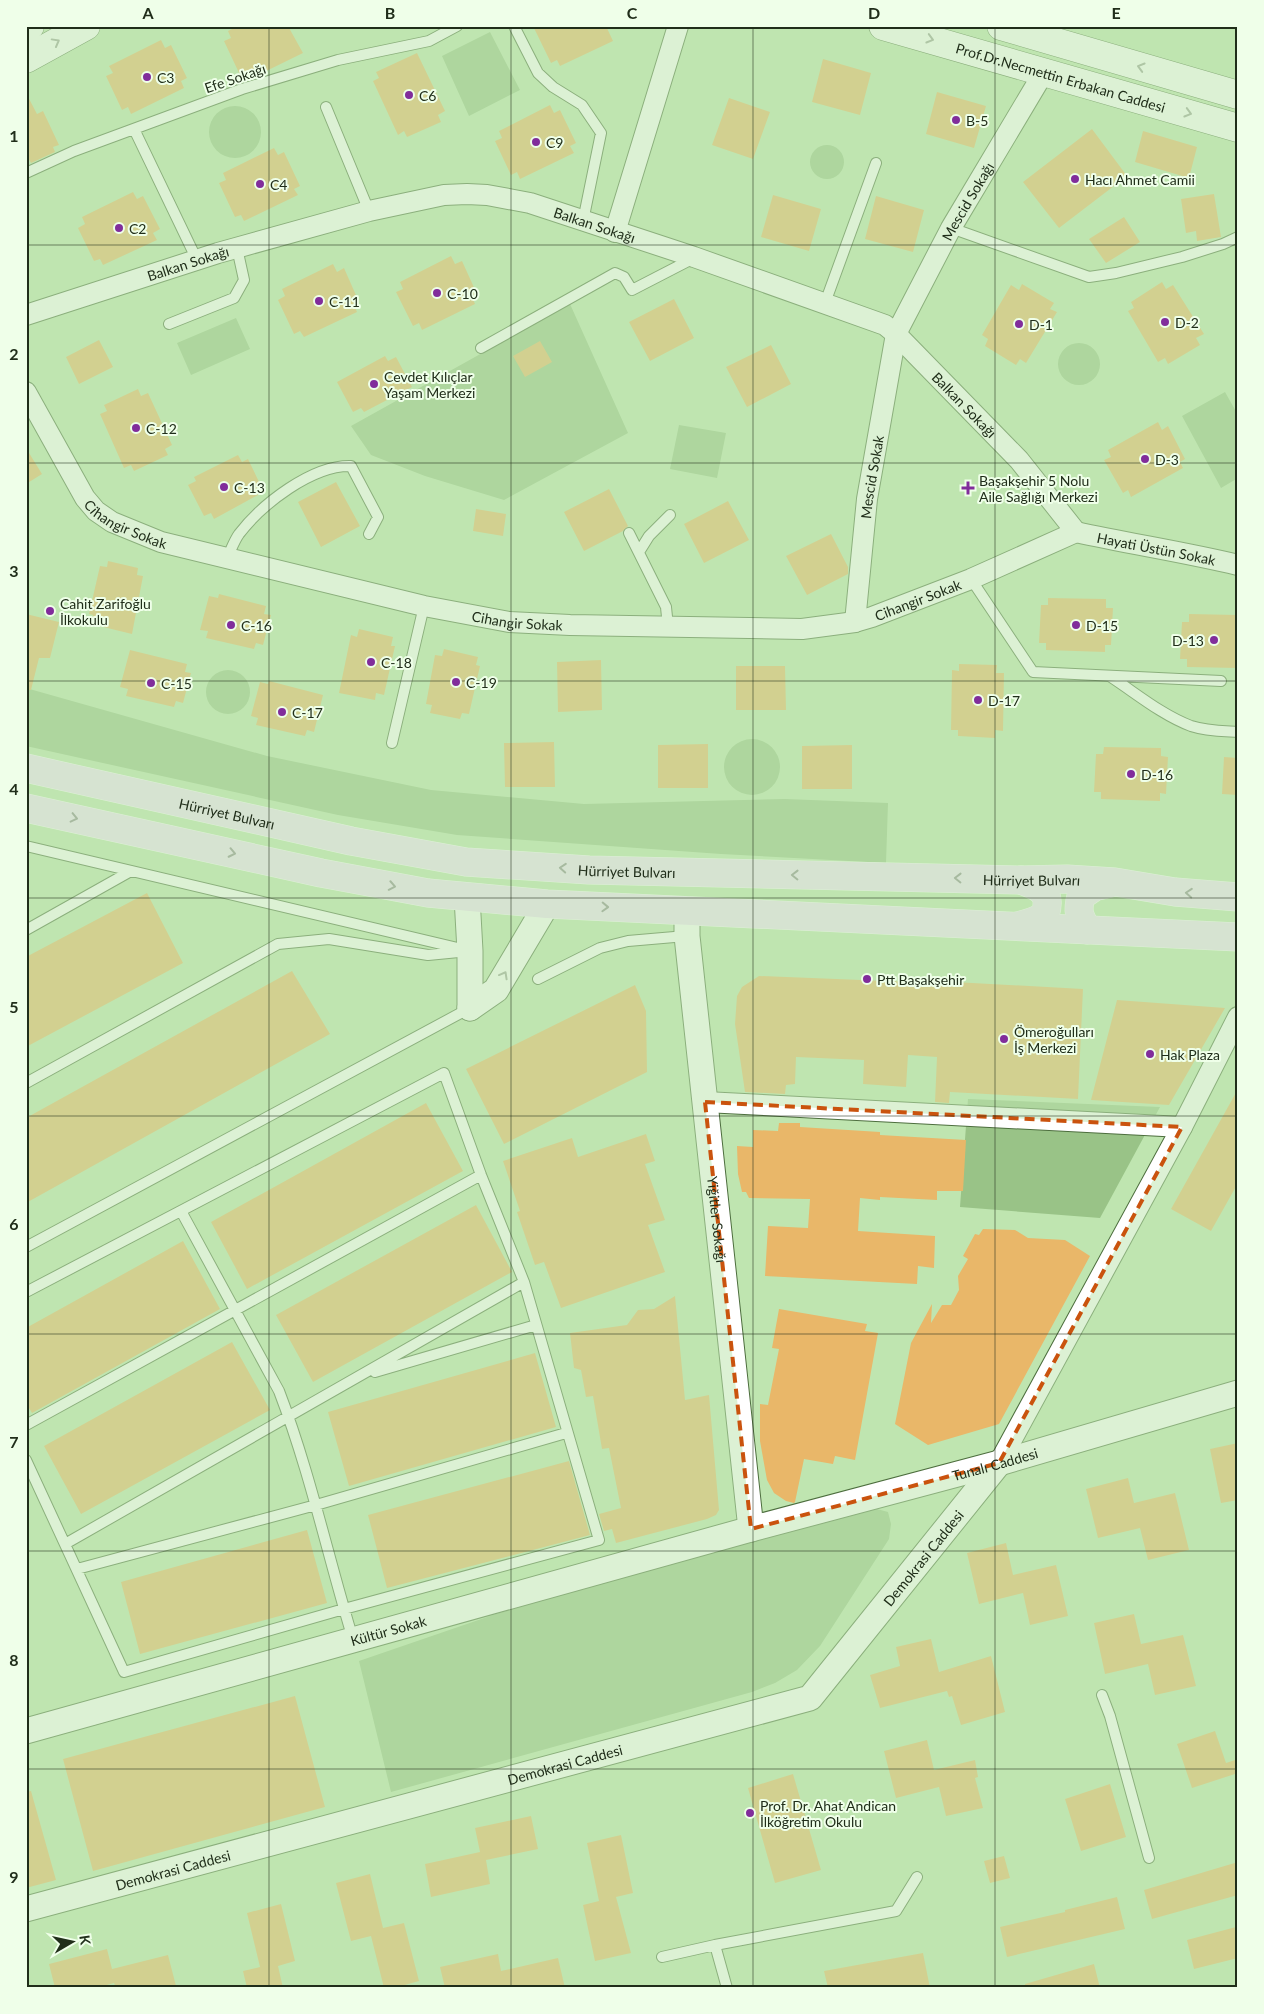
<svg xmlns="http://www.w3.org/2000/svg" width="1264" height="2014" font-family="Lato,sans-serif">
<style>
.green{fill:#99c387}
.building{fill:#e9b769}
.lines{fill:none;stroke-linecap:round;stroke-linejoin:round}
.service-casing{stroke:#4d6e3e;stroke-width:12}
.minor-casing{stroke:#4d6e3e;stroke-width:22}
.tertiary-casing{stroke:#4d6e3e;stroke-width:27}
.secondary-casing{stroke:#4d6e3e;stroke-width:29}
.primary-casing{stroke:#fff;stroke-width:29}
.service{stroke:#fff;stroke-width:10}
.minor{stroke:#fff;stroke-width:20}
.tertiary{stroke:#fff;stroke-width:25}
.secondary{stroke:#fff;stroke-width:28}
.primary{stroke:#f2dff9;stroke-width:28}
.oneway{stroke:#9ba198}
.oneway2{stroke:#89868a}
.marked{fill:none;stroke:#ca530e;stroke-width:4;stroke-dasharray:10 6;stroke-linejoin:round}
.grid{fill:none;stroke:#202e1a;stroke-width:1;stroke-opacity:0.55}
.poi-dot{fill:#812d9b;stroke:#efffe9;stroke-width:2}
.labels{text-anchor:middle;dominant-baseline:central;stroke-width:4;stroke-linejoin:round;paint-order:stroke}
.poi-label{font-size:14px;fill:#202e1a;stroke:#efffe9;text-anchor:start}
.street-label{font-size:14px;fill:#202e1a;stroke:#efffe9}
.neatline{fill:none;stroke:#202e1a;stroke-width:2}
.grid-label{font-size:16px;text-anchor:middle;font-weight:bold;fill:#202e1a}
</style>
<rect width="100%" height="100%" fill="#bfe5b0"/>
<!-- green -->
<path class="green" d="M490,32L520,90L469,116L442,56Z
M209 132a26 26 0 1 1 52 0a26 26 0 1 1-52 0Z
M810 162a17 17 0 1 1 34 0a17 17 0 1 1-34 0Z
M570,304L628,433L504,500L425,476L371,455L351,426Z
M236,318L250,349L191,375L177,343Z
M1058 364a21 21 0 1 1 42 0a21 21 0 1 1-42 0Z
M1225,392L1238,415V478L1221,488L1182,416Z
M679,425L726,433L717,478L670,469Z
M206 692a22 22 0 1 1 44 0a22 22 0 1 1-44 0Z
M26,688L267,756L431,790L584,804L785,799L888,803L886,863L721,854L457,835L338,815L26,746Z
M724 767a28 28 0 1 1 56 0a28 28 0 1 1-56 0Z
M968,1099L1160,1107L1100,1218L960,1207Z
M877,1509L888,1512L891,1524L889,1539L820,1646L797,1670L775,1683L752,1692L391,1792L359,1661L493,1615L628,1575Z"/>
<!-- building -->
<path class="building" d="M238,26H288L303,53L250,79L246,72L240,75L224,41L231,38L228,31Z
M533,26H606L613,41L560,66L557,60L551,63Z
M161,40L165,48L171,45L187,78L181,81L184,88L131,114L128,107L122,110L106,76L113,73L109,66Z
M417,53L445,111L438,115L441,122L407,137L404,131L398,135L373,81L379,78L376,72Z
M823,59L871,73L860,115L812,102Z
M937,92L986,106L974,148L926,134Z
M26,93L37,114L43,111L59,145L53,147L55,152L31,163L26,154Z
M729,98L770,112L753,159L712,145Z
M550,105L554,113L560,110L576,143L570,146L574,153L520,179L517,172L511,175L495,141L502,138L499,131Z
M1092,129L1127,176L1059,228L1023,182Z
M1143,131L1197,147L1189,178L1135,162Z
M274,148L278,155L284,152L300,186L294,189L298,195L244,221L241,215L235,217L219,183L226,180L223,173Z
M133,192L137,199L143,196L160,229L153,233L157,240L103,265L100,259L94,261L78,228L85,224L82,217Z
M1214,194L1221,237L1197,241L1196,231L1186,233L1181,199Z
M773,195L821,209L809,251L761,237Z
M876,196L924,210L913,252L865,239Z
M1124,217L1140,242L1106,263L1089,239Z
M451,256L455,264L462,261L477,294L472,297L475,304L422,330L419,323L413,326L396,292L403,289L400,282Z
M333,264L337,272L344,268L359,302L354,305L357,312L304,337L300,331L294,334L278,300L285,296L282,289Z
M1162,282L1166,289L1173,285L1204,334L1196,338L1200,345L1168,364L1165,358L1158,362L1128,311L1134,308L1131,302Z
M1022,284L1054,303L1050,309L1057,312L1026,363L1020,359L1016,365L985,346L988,339L982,335L1011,285L1019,290Z
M674,299L694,338L650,361L629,322Z
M99,340L113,367L79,384L66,357Z
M540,341L552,362L525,377L513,356Z
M771,345L791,384L747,407L726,367Z
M385,356L388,361L396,357L412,387L364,412L361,408L353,412L337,382Z
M138,389L141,396L148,393L172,445L165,449L168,455L134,471L131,465L124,468L100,414L107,411L104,405Z
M1158,422L1162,430L1168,426L1185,459L1180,462L1183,468L1131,497L1128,490L1123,493L1104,460L1111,457L1108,450Z
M26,448L42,474L26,484Z
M238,455L242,462L248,459L261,486L255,489L258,495L214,519L211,513L204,516L188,485L196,481L194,477Z
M336,482L360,526L321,547L298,502Z
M609,489L628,526L623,531L584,551L564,512Z
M728,501L749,540L704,563L684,524Z
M476,509L506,514L503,536L473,531Z
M831,534L848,567V574L807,595L786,556Z
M108,561L138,568L137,575L143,576L132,634L91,624L93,615L89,614L100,566L107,567Z
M219,594L266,606L264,614L271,615L263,645L256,643L254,649L206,638L208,631L200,630L209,596L218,598Z
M1048,598L1106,599V608H1113L1111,645H1105V652L1046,650V643H1039L1041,605H1048Z
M26,614L59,622L50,658H39L31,690H26Z
M1189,614L1238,615V668L1187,667V659H1180L1182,622H1189Z
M359,629L393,637L391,646H395L384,695L376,693L375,700L339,693L351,635L357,637Z
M444,649L478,657L476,665L480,666L469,714L462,713L460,719L430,713L432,705L426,704L435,655L442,656Z
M130,650L187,664L185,672L191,673L183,703L176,701L174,707L126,696L128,689L120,687Z
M601,660L602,710L558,712L557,662Z
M959,664L997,665L996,673H1004L1003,731L995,730V738L958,736V730H951L952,670L959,671Z
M736,666H785L786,710H736Z
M269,681L323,695L314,732L307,730L305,736L256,725L258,718L251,716L260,682L268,684Z
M554,742L555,787H505L504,743Z
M708,744V788H658V745Z
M852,745V789H802V746Z
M1104,747L1161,748V756L1168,757L1166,794L1160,793V801L1101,799V792H1094L1096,754H1103Z
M1224,757L1238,758V795L1222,794Z
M147,893L183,963L26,1047V957Z
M292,971L330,1034L26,1203V1118Z
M759,976L936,983V981L1083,989L1078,1099L950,1092L949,1103L935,1102L937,1057L908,1055L906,1087L863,1084L864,1060L796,1057L795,1084L786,1085L785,1094L745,1092L735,1024L737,996L742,987Z
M635,985L646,1011L647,1072L504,1144L466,1069Z
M1117,1000L1225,1008L1169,1105L1091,1100Z
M1238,1089V1183L1211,1231L1171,1209Z
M426,1103L463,1171L247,1289L211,1222Z
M779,1123H800V1127L880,1132V1135L966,1140L963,1191H937V1200L880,1197V1200L860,1198L858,1231L935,1236L934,1268L918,1266L917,1284L765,1276L768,1226L808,1228L810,1199L749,1198L746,1192H742L738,1174L737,1146L753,1147V1130L778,1131Z
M646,1134L655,1161L645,1164L665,1220L648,1225L665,1272L561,1308L544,1262L535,1265L517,1212L520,1211L503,1161L572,1138L578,1157Z
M476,1205L512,1272L313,1382L276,1315Z
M983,1229L1015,1230L1028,1238L1065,1240L1090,1256L999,1424L928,1445L895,1424L911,1343L932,1304L931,1323L942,1305H951L959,1290L958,1276L968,1259L963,1256L975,1234L979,1235Z
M183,1241L220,1309L32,1413L26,1403V1328Z
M675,1296L685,1400L709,1395L719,1510L716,1515L707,1519L616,1543L612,1529L604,1531L599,1514L621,1508L609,1448L602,1449L593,1396L586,1397L581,1370L574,1368L570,1333L627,1325L638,1310L654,1309Z
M779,1309L867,1324L865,1331L878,1333L855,1460L835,1456L833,1464L804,1459L795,1502L794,1503L786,1501L774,1493L767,1480L760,1441V1404L768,1405L779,1349L772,1348Z
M232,1342L270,1410L81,1514L44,1446Z
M535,1353L556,1427L349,1486L328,1412Z
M1238,1443V1500L1221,1503L1210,1449Z
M569,1461L590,1535L387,1588L368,1515Z
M1128,1478L1134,1503L1175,1493L1189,1550L1148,1560L1140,1528L1098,1538L1086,1489Z
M307,1530L327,1603L140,1654L121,1582Z
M1006,1543L1013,1575L1056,1565L1068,1616L1030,1625L1023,1593L979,1604L967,1553Z
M1134,1614L1141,1644L1183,1635L1196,1686L1155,1695L1148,1664L1105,1674L1094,1623Z
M931,1639L939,1672L991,1656L1005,1712L961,1725L952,1696L949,1697L947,1691L880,1708L870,1675L900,1666L896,1647Z
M295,1696L325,1807L93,1871L63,1759Z
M1215,1731L1226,1763L1238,1759V1773L1192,1788L1177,1744Z
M927,1740L934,1770L975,1760L978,1777L975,1778L983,1808L946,1816L939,1787L896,1798L884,1751Z
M793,1774L821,1870L775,1883L748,1788Z
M1110,1784L1126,1837L1081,1851L1065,1799Z
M31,1791L56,1880L26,1888V1792Z
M531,1816L538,1849L486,1860L490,1884L431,1897L425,1864L480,1852L475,1828Z
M621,1835L633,1893L616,1897L631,1953L595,1961L583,1905L599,1901L587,1843Z
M1004,1856L1010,1878L990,1883L984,1861Z
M1238,1862V1895L1152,1919L1144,1890Z
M370,1874L383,1928L404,1923L419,1981L394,1988H384L371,1936L351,1941L336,1883Z
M1117,1897L1125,1929L1007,1957L1000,1927L1065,1912V1910Z
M281,1904L295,1961L278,1966L283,1988H247L243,1971L260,1967L247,1913Z
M1236,1927L1238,1935V1958L1194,1969L1187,1940Z
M107,1949L112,1969L168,1955L176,1986L167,1988H116L114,1983L96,1988H55L49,1964Z
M923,1953L930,1988H828L824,1971Z
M498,1954L501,1971L558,1958L565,1988H445L440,1967Z
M1094,1964L1100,1988H1025V1984Z"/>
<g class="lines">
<!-- service casing -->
<g class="service-casing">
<path id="service" d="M514,26L538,73L553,87L582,105L601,133L583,221
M326,107L369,211
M134,129L197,260
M26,173L74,151L242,89L338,60L429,41L457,26
M951,228L1089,277L1116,273L1182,257L1223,244L1238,237
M825,303L876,163
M169,324L234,298L244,280L237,248
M481,348L615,273L624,277L632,290L694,258
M629,533L666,607L668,627
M639,552L649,536L670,515
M227,558C231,550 234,541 239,534C262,504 312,465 351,466L378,517L369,534
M971,579L1033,672L1221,681
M1111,677C1137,694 1162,715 1191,726C1206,731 1222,731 1238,732
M392,743L424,606
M26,846L462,949
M26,930L131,871
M538,979L600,948L628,941L686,936
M26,1083L278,944L329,939L428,955L469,951
M181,1211L279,1391C310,1472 328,1557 353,1639
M26,1247L470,1008
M26,1292L444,1073L481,1175L524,1282L599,1540L344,1609L124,1672L26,1460
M375,1372L536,1325
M26,1425L481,1175
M65,1544L524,1282
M77,1569L316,1505L566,1433
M1102,1695L1110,1716L1149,1858
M715,1945L727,1988
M662,1957L715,1945L896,1911L917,1877"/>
</g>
<!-- minor casing -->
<g class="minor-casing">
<g id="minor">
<path d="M615,232L678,26"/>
<path id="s1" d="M26,315L218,253L369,211L444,195L467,194L487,195L530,203L694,257L885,325L896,334L1019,460L1076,532"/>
<path id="s2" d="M26,392L85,498L96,511L112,522L161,542L424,606L509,622L570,625L802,629L855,622L872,617L971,579L1076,532"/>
<path id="s3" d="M1076,532C1130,544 1184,552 1238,565"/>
<path id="s4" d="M855,622L867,499L896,334L951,228L1044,72"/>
<path d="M705,1102L1182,1127"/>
<path d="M999,1463L1182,1127L1238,1017"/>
</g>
</g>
<!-- tertiary casing -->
<g class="tertiary-casing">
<g id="tertiary">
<path d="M467,897L470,951V1008"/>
<path id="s5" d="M687,910V936L751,1529"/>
<path d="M470,1008L496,990L547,904"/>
<path id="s6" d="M26,1731L751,1529L999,1463L1238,1393"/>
<path id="s7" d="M26,1909L810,1698L999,1463"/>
</g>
</g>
<!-- secondary casing -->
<g class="secondary-casing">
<g id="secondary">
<path id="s8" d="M883,26L1238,128"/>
<path d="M1001,26L1238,95"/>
<path d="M26,29L30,26"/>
<path d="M26,59L86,26"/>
</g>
</g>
<!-- primary casing -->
<g class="primary-casing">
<g id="primary">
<path id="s9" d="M26,768L351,841L466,862L589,870L1021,880L1067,879L1115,882L1175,892L1238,897"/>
<path d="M26,808L321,873L428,893L547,904L1238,937"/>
<path d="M1017,926C1025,924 1036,922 1043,916C1046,913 1047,909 1047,905C1049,889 1033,885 1021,880"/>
<path d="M1087,930C1079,915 1077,912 1081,896L1094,887L1111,883"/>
</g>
</g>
<!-- service -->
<use href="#service" class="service"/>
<!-- minor -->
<use href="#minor" class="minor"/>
<!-- tertiary -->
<use href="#tertiary" class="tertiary"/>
<!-- secondary -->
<use href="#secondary" class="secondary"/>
<!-- primary -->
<use href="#primary" class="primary"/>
</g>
<!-- one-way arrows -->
<defs><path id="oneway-chevron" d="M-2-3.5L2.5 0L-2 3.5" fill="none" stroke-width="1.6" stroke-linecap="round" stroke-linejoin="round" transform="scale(1.25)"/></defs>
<g class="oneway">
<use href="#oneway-chevron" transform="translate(930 39) rotate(16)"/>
<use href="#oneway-chevron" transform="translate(56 42) rotate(-29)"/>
<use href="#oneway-chevron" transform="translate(1141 67) rotate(-164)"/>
<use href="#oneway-chevron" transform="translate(1188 113) rotate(16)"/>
<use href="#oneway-chevron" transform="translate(504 975) rotate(-61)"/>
</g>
<g class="oneway2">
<use href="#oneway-chevron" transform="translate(74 818) rotate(13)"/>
<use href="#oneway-chevron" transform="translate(232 853) rotate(12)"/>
<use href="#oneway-chevron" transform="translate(563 868) rotate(-176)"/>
<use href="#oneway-chevron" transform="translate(795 875) rotate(-179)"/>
<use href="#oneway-chevron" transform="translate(958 878) rotate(-179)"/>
<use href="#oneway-chevron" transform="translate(392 886) rotate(11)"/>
<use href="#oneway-chevron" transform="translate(1189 893) rotate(-176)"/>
<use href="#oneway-chevron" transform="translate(605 907) rotate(2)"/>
</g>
<!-- marked area -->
<path d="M0 0H1264V2014H0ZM705,1102L1182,1127L999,1463L751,1529Z" fill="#bfe5b0" fill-opacity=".55" fill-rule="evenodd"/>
<path class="marked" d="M705,1102L1182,1127L999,1463L751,1529Z"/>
<!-- grid -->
<path class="grid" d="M269,26V1988M511,26V1988M753,26V1988M995,26V1988M26,245H1238M26,463H1238M26,681H1238M26,898H1238M26,1116H1238M26,1334H1238M26,1551H1238M26,1769H1238"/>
<!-- markers -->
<g class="poi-dot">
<circle cx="147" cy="77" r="5"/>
<circle cx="409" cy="95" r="5"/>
<circle cx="956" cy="120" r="5"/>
<circle cx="536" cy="142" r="5"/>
<circle cx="1075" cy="179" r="5"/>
<circle cx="260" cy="184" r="5"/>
<circle cx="119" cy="228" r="5"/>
<circle cx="437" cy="293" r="5"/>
<circle cx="319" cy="301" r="5"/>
<circle cx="1165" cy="322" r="5"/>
<circle cx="1019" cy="324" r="5"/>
<circle cx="374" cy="384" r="5"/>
<circle cx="136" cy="428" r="5"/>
<circle cx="1145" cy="459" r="5"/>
<circle cx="224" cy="487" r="5"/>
<path d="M965.5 480.5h5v5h5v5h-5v5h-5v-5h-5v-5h5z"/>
<circle cx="50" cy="611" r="5"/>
<circle cx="231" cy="625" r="5"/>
<circle cx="1076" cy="625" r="5"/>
<circle cx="1214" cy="640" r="5"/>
<circle cx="371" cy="662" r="5"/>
<circle cx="456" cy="682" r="5"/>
<circle cx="151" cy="683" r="5"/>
<circle cx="978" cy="700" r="5"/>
<circle cx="282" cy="712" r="5"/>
<circle cx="1131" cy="774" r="5"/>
<circle cx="867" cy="979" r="5"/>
<circle cx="1004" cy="1039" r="5"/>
<circle cx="1150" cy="1054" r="5"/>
<circle cx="750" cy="1813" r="5"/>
</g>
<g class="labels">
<!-- poi labels -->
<g class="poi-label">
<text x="157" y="77">C3</text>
<text x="419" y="95">C6</text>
<text x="966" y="120">B-5</text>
<text x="546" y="142">C9</text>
<text x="1085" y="179">Hacı Ahmet Camii</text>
<text x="270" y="184">C4</text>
<text x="129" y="228">C2</text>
<text x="447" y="293">C-10</text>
<text x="329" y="301">C-11</text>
<text x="1175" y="322">D-2</text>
<text x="1029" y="324">D-1</text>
<text x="384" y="376">Cevdet Kılıçlar<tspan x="384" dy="16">Yaşam Merkezi</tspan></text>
<text x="146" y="428">C-12</text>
<text x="1155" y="459">D-3</text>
<text x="979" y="480">Başakşehir 5 Nolu<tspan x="979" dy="16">Aile Sağlığı Merkezi</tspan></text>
<text x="234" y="487">C-13</text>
<text x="60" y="603">Cahit Zarifoğlu<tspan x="60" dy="16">İlkokulu</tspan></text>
<text x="241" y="625">C-16</text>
<text x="1086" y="625">D-15</text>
<text x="1204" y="640" text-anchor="end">D-13</text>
<text x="381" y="662">C-18</text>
<text x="466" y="682">C-19</text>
<text x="161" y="683">C-15</text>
<text x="988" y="700">D-17</text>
<text x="292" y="712">C-17</text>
<text x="1141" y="774">D-16</text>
<text x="877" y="979">Ptt Başakşehir</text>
<text x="1014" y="1031">Ömeroğulları<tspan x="1014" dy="16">İş Merkezi</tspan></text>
<text x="1160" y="1054">Hak Plaza</text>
<text x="760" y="1805">Prof. Dr. Ahat Andican<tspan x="760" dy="16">İlköğretim Okulu</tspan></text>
</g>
<!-- street labels -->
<g class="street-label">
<text stroke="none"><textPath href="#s8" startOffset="185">Prof.Dr.Necmettin Erbakan Caddesi</textPath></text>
<text transform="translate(235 78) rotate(-19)">Efe Sokağı</text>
<text stroke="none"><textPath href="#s4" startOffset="442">Mescid Sokağı</textPath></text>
<text stroke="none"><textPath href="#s1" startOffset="590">Balkan Sokağı</textPath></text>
<text stroke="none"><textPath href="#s1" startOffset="170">Balkan Sokağı</textPath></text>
<text stroke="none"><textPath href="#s1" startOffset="1010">Balkan Sokağı</textPath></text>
<text stroke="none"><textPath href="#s4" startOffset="146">Mescid Sokak</textPath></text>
<text stroke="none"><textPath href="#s2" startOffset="171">Cihangir Sokak</textPath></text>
<text stroke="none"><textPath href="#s3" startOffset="82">Hayati Üstün Sokak</textPath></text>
<text stroke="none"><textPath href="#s2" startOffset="981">Cihangir Sokak</textPath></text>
<text stroke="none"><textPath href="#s2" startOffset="576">Cihangir Sokak</textPath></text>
<text stroke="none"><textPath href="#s9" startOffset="206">Hürriyet Bulvarı</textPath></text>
<text stroke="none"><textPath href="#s9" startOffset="611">Hürriyet Bulvarı</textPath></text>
<text stroke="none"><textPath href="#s9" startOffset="1016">Hürriyet Bulvarı</textPath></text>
<text stroke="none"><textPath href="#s5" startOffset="311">Yiğitler Sokağı</textPath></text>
<text stroke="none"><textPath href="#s6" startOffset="1005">Tunalı Caddesi</textPath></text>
<text stroke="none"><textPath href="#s7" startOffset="992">Demokrasi Caddesi</textPath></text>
<text stroke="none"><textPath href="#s6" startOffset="376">Kültür Sokak</textPath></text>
<text stroke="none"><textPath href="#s7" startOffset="558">Demokrasi Caddesi</textPath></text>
<text stroke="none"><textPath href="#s7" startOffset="152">Demokrasi Caddesi</textPath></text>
</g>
</g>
<!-- border -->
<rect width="1264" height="2014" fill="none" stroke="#efffe9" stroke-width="55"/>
<!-- north arrow -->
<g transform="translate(72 1942) rotate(81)" stroke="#efffe9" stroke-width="4" paint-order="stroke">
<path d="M0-4L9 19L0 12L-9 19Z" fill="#202e1a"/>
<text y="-8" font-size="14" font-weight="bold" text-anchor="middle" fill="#202e1a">K</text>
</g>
<rect x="28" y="28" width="1208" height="1958" class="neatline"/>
<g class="grid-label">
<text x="148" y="19">A</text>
<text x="390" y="19">B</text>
<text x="632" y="19">C</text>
<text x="874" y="19">D</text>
<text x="1116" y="19">E</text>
<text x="14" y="142">1</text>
<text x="14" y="360">2</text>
<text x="14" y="577">3</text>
<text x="14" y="795">4</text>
<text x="14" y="1013">5</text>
<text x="14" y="1230">6</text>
<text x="14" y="1448">7</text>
<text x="14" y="1666">8</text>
<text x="14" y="1883">9</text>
</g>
</svg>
